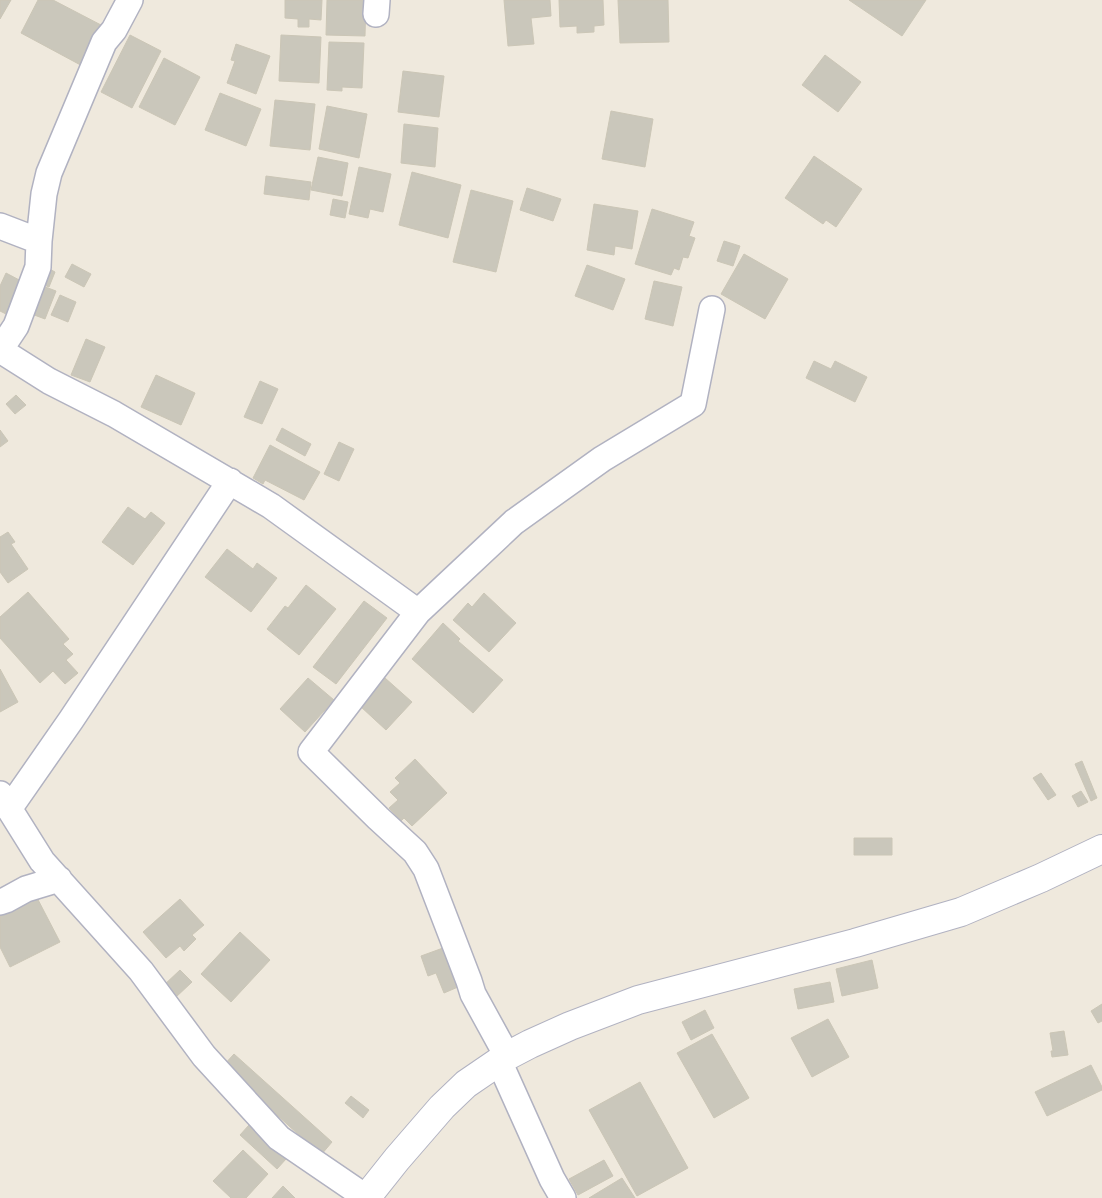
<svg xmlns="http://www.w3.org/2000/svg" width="1102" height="1198" font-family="Karla,sans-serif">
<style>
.building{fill:#cac7bb;stroke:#cbc6b6}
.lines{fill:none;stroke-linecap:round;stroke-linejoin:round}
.street-casing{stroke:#b1b2c1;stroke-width:28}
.secondary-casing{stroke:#b1b2c1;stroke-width:30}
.street{stroke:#fff;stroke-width:25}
.secondary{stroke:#fff;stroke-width:28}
</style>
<rect width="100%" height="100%" fill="#efe9dd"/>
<!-- building -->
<path class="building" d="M0,0H11L0,19Z
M38,0H53L101,25L93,40L88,69L21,33Z
M285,0H322L321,20L309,19V27H298V19L285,18Z
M327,0H366L365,36L326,35Z
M504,0H550L551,16L531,18L534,44L508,46Z
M559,0H603L604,25L594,26V32L577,33V26L560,27Z
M618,0H668L669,42L620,43Z
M849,0H926L902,36Z
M130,35L161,51L132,108L101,92Z
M281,35L321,37L319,83L279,81Z
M329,42L364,43L362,88L342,87V91L327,90Z
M236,44L270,56L256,94L227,83L235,61L231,60Z
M825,55L861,82L838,112L802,85Z
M164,58L200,77L175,125L139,107Z
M403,71L444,76L439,117L398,112Z
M220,93L261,109L246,146L205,130Z
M275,100L315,104L310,150L270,146Z
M327,106L367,114L359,158L319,149Z
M611,111L653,119L645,167L602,159Z
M404,124L438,128L435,167L401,163Z
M814,156L862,189L836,227L826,220L823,224L785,198Z
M318,157L348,163L342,196L311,190Z
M359,167L391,174L383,212L370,209L368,218L349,214Z
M412,172L461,185L448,238L399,225Z
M266,176L311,182L309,200L264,194Z
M527,188L561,199L553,221L520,210Z
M471,190L513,201L496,272L453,262Z
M333,199L348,202L345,218L330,215Z
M594,204L638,211L632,249L615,246L614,255L587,250Z
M652,209L694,222L689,236L695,238L688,258L683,257L679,270L674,268L671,275L635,264Z
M724,241L740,246L733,266L717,261Z
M744,254L788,279L765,319L721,294Z
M72,264L91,274L84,287L65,277Z
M587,265L625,279L613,310L575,296Z
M44,266L55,272L49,287L37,282Z
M6,273L23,282L6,314L0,311V286Z
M654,281L682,287L673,326L645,319Z
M40,285L56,291L45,319L29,313Z
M60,295L76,302L68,322L51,315Z
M86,339L105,347L90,382L71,375Z
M814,361L831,369L835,361L867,377L855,402L806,378Z
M156,375L195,393L181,425L141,407Z
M260,381L278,389L262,424L244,417Z
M16,395L26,405L15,414L6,404Z
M282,428L311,444L305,456L276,440Z
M0,430L8,441L0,447Z
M339,442L354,449L339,481L324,474Z
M270,445L320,472L304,500L265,480L263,484L253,478Z
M128,507L145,519L151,512L165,523L133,565L102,542Z
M8,532L15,542L11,544L28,569L8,583L0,572V537Z
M227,549L253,569L257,563L277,578L251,612L205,577Z
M306,585L336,609L299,655L267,629L285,606L288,608Z
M28,592L69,639L63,644L73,654L66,660L78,673L65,684L53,671L40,683L0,638V617Z
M484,593L516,623L489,652L453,620L468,603L472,607Z
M364,601L387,618L336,684L313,667Z
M443,623L460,639L458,641L503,680L473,713L412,659Z
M0,669L18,702L0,712Z
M308,678L334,700L305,732L280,709Z
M385,678L412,702L386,730L360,706Z
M415,759L447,793L412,826L404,818L401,821L389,808L398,800L390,792L400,783L395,778Z
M1082,761L1097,798L1091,801L1075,764Z
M1041,773L1056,795L1048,800L1033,778Z
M1081,791L1088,802L1078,807L1072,796Z
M854,838H892V855H854Z
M34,892L60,942L10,967L0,947V909Z
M180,899L204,925L192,935L196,939L184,951L180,946L166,958L143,932Z
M240,932L270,960L231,1002L201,974Z
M443,948L458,987L444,993L436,973L428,976L421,956Z
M872,960L878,988L842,996L836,969Z
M180,970L192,982L175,998L163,986Z
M830,982L834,1002L798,1009L794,989Z
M1102,1004V1021L1098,1023L1091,1011Z
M705,1010L714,1028L691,1040L682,1022Z
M828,1019L849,1057L812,1077L791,1038Z
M1064,1031L1068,1055L1052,1057L1051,1051H1053L1050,1033Z
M712,1034L749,1098L714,1118L677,1053Z
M234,1054L332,1142L321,1155L223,1066Z
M1091,1065L1102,1087V1090L1047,1116L1035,1092Z
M640,1082L688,1168L637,1196L589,1110Z
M351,1096L369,1110L363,1118L345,1103Z
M249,1125L286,1159L277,1169L240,1135Z
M243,1150L268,1174L246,1198H231L213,1181Z
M604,1160L613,1176L578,1195L569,1179Z
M622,1178L635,1198H589Z
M283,1186L295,1198H272Z"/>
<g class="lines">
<!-- street casing -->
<g class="street-casing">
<path id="street" d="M376,14L377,0
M0,226L39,241
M0,350L49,381L114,414L271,506L418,612
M0,350L16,326L38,267L39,241L44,194L49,173L104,42L114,30L130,0
M0,794L42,861L141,971L204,1056L279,1138L367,1198
M9,809L71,720L230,481
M0,902L6,900L26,889L59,879
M507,1056L473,994L469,981L426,869L415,852L378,818L311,752L418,612L514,522L602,459L693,404L712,309
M499,1061L552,1179L563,1198"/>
</g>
<!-- secondary casing -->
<g class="secondary-casing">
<path id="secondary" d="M366,1198L397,1159L442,1107L466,1084L507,1056L530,1044L570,1026L638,1000L855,943L961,912L1041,878L1102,849"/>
</g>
<!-- street -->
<use href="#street" class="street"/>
<!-- secondary -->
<use href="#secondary" class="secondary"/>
</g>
</svg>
